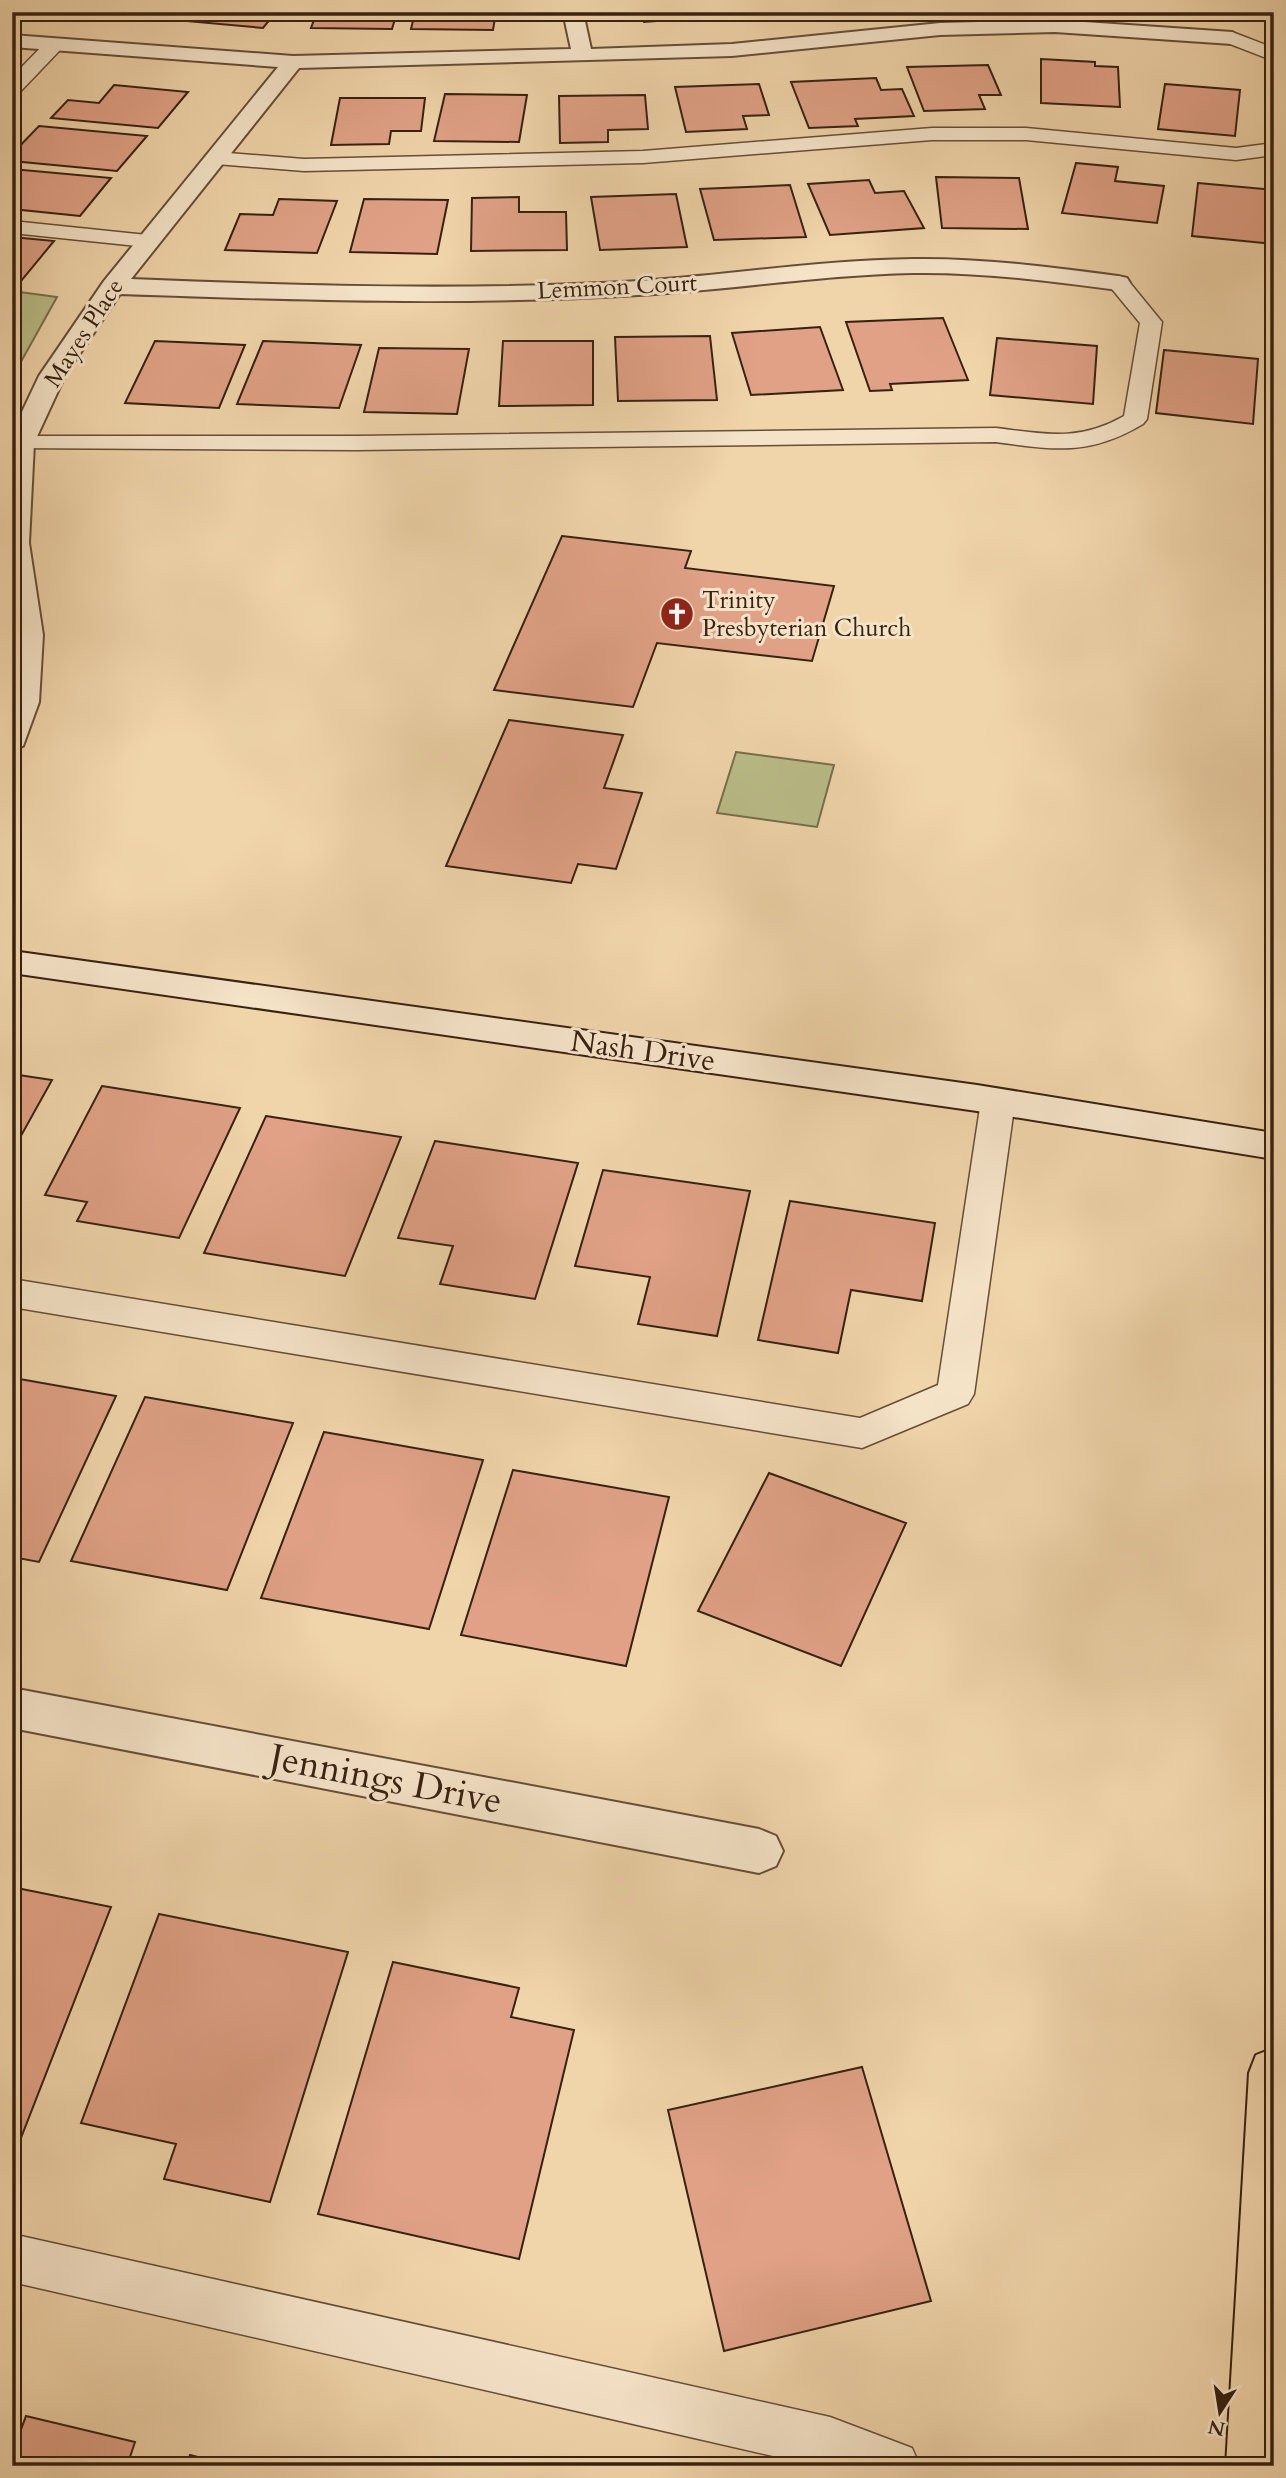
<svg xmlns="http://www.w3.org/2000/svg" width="1286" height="2478" font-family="Cardo,serif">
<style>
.green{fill:#babd88;stroke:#786f4c;stroke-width:2}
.building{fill:#e0a186;stroke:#372111;stroke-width:2}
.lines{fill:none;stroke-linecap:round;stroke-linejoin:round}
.lane-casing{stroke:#654e37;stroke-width:3}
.street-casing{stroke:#654e37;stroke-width:4}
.secondary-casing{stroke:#372111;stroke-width:4}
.primary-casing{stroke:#372111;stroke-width:4}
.lane{fill:#f5e3c8;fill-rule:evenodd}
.street{fill:#f5e3c8;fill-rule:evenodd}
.secondary{fill:#f5e3c8;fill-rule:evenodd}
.primary{fill:#f0d4aa;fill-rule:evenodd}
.labels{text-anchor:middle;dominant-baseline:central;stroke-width:6;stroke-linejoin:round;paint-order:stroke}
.far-street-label{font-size:24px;fill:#372111;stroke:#f5e3c8}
.far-poi-label{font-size:24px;fill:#372111;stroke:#f5e3c8;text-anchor:start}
.street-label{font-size:30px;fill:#372111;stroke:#f5e3c8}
.near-street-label{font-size:37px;fill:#372111;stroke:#f5e3c8}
</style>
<rect width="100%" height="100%" fill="#f0d4aa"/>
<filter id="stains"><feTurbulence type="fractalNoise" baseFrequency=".00286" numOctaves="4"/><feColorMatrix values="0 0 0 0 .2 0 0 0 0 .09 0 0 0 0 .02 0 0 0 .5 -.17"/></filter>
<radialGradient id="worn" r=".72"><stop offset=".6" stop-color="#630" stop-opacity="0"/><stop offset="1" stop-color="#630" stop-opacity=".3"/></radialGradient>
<!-- green -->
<path class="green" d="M12,291L57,297L12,378Z
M736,752L834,765L817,827L717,813Z"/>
<!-- building -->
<path class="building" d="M87,12H165L160,17L138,16L134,20L83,16Z
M194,12H276L263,28L186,21Z
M317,12H397L392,29L311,28Z
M415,12H496L493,30L411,29Z
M639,12H721L723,16L644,22Z
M738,12H812L739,16Z
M1041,59L1095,62V66L1118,67L1120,107L1041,103Z
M988,65L1001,95H979L985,109L924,111L907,67Z
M876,78L881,90L902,89L914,116L855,119L858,126L809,128L791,82Z
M759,84L769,115L743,116L747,129L686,132L675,87Z
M1165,84L1240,90L1235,136L1158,129Z
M114,85L188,92L158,128L51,118L68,100L99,103Z
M445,94L527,95L519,142L434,141Z
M645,95L648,129L608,130V142L560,143L559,96Z
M340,98H425L421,131H391L389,144L331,145Z
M39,126L147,136L117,171L12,161V154Z
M1076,163L1118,167L1115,181L1164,186L1157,223L1062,213Z
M12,169L111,178L80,216L12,209Z
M936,177L1019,178L1028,229L942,228Z
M869,180L875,193L904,191L924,228L830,235L808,184Z
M1198,183L1274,190V244L1192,236Z
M790,185L806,237L714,240L700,189Z
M676,194L687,247L600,250L591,197Z
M519,197V212H566L567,250L471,251L472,198Z
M279,199L337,201L317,253L225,250L240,214L273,215Z
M364,199L448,200L437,254L350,252Z
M12,237L54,241L17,286L12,285Z
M943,318L968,380L890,384L892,390L870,391L846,322Z
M820,327L843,390L751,395L732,333Z
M710,336L717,400L618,401L615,337Z
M997,338L1097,346L1093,404L990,395Z
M155,341L245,345L219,408L125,403Z
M263,341L361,345L339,408L237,404Z
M503,341H593V405L499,406Z
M379,348L469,349L457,414L364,412Z
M1164,350L1258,359L1253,424L1156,413Z
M562,536L691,551L685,568L834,586L812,661L657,643L633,707L494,690Z
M509,720L623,735L604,788L642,793L616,869L578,864L571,883L446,866Z
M12,1074L52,1080L12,1152Z
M102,1086L240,1108L179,1238L77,1221L87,1202L45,1195Z
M266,1116L401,1137L345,1276L204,1253Z
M435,1141L578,1163L535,1299L440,1284L453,1246L398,1238Z
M603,1170L750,1191L717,1336L638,1324L650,1277L575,1266Z
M790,1201L935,1223L922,1301L851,1290L838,1353L758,1340Z
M14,1378L116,1396L39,1562L12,1557Z
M145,1397L293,1423L227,1590L71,1561Z
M324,1432L483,1460L429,1629L261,1598Z
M513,1470L669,1497L626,1666L461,1635Z
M769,1473L906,1523L841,1666L698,1611Z
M12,1887L111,1907L17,2148L12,2147Z
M159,1914L348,1952L270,2202L164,2179L176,2144L81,2123Z
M393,1962L519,1988L511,2017L574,2030L519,2259L318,2214Z
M862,2067L931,2301L724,2351L668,2110Z
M26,2416L135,2442L127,2466H12V2454Z
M190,2455L233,2466H187Z"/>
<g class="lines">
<!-- lane casing -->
<g class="lane-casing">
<path id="lane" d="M1232,32L1274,48V61L1225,42L1223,38L1225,34Z
M54,39L61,41L63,45L61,49L19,93L12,95V77L47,41Z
M932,128H1026L1236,148L1274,143V155L1236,160L1026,140H932L643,163L304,171L216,164L206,158L216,152L304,159L643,151Z
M12,221L147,235L158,241L147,247L12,233Z
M1118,276L1126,278L1162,322L1147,419L1143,424C1089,456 1056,450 996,442L357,450L12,448V438L21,436H357L996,428C1046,434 1078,442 1124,416L1140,323L1107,283Z
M998,1089L1010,1093L1015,1101L974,1394L968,1404L862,1448L12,1307V1279L860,1418L938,1385L981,1101L986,1093Z
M12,2234L830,2417L912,2448L920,2466H817L12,2282Z"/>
</g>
<!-- street casing -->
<g class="street-casing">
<path id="street" d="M563,12H583L591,49L732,44L940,23L1055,20L1232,32L1242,38L1232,44L1055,32L940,35L732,56L299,68L131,279C300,286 470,291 639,281C730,275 821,260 913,259C982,258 1050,267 1118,276L1127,278L1130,283L1127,288L1118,290C1050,281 982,272 913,273C821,275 730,290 638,295C466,306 293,300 120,294L65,376L34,443L29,543L43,635L39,702L23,746L12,748V433L39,376L104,281L278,67L12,47V35L293,56L571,49Z
M12,1688L759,1829L776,1836L783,1851L776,1866L759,1873L12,1728Z"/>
</g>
<!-- secondary casing -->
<g class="secondary-casing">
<path id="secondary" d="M12,951L977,1085L1274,1133V1159L977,1111L12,973Z"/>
</g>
<!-- primary casing -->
<g class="primary-casing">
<path id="primary" d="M1274,2048V2466H1226L1249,2073L1256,2055Z"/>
</g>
<!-- lane -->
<use href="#lane" class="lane"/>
<!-- street -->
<use href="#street" class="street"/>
<!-- secondary -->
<use href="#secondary" class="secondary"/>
<!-- primary -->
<use href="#primary" class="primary"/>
</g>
<!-- icons -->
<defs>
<g id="church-disc" transform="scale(1.75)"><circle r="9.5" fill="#8f2418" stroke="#f5e3c8"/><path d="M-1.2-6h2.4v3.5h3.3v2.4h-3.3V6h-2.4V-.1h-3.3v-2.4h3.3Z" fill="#fff"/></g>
</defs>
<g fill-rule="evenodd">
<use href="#church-disc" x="677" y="614"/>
</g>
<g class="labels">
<!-- far-street labels -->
<g class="far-street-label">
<text transform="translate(617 287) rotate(-3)">Lemmon Court</text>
<text transform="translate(84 333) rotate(-57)">Mayes Place</text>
</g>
<!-- far-poi labels -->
<g class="far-poi-label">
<text x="702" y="600">Trinity<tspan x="702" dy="28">Presbyterian Church</tspan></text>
</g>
<!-- street labels -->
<g class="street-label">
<text transform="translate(643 1051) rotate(8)">Nash Drive</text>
</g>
<!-- near-street labels -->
<g class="near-street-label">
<text transform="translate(386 1779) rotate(11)">Jennings Drive</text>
</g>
</g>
<!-- margin -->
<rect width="1286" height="2478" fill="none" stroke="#f0d4aa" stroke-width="42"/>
<rect x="14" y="14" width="1258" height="2450" fill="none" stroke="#372111" stroke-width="3.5"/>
<rect x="21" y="21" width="1244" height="2436" fill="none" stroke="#372111" stroke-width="2"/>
<!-- north arrow -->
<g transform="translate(1220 2412) rotate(192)" stroke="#f5e3c8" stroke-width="5" paint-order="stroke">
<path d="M0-5L12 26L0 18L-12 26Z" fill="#372111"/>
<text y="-10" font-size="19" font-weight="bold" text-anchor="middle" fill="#372111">N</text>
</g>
<rect width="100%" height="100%" filter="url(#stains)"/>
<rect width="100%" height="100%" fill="url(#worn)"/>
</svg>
